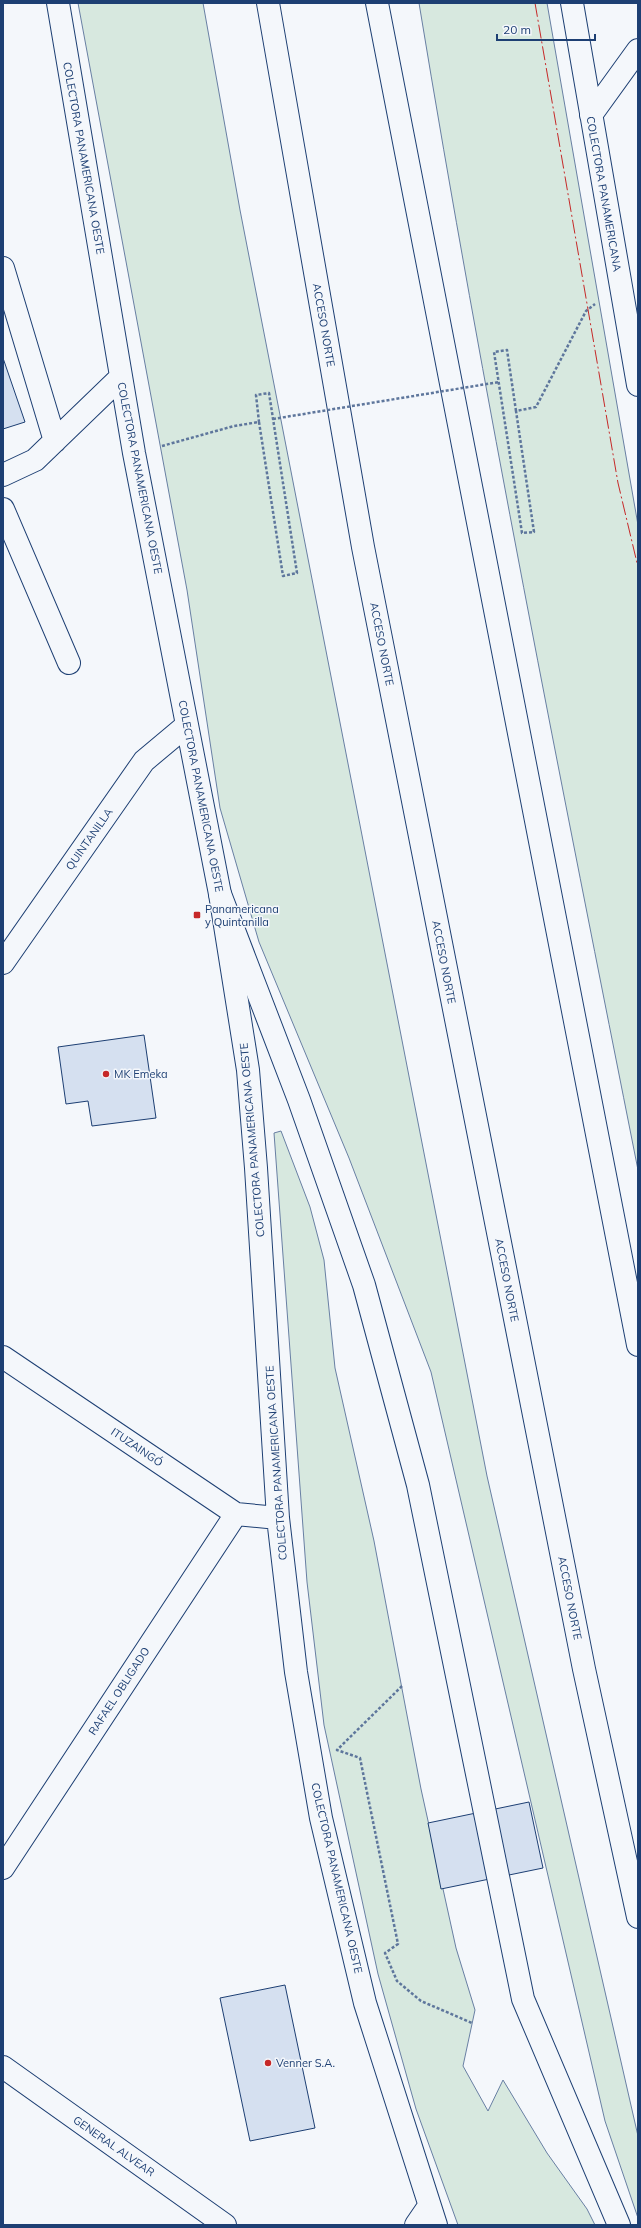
<svg xmlns="http://www.w3.org/2000/svg" width="641" height="2228" font-family="Mulish,sans-serif">
<style>
.green{fill:#d7e8df;stroke:#687fa3}
.building{fill:#d5e0f0;stroke:#1d3f73}
.lines{fill:none;stroke-linecap:round;stroke-linejoin:round}
.minor-casing{stroke:#1d3f73;stroke-width:24}
.highway-casing{stroke:#1d3f73;stroke-width:24}
.path{stroke:#5e769c;stroke-width:2.5;stroke-dasharray:3 2;stroke-linecap:butt}
.minor{stroke:#f4f7fb;stroke-width:22}
.highway{stroke:#f4f7fb;stroke-width:22}
.path-bridge{stroke:#5e769c;stroke-width:2.5;stroke-dasharray:3 2;stroke-linecap:butt}
.power{stroke:#c62828;stroke-width:1;stroke-dasharray:14 3 2 3;stroke-linecap:butt}
.poi-dot{fill:#c62828;stroke:#f4f7fb;stroke-width:1.5}
.labels{text-anchor:middle;dominant-baseline:central;stroke-width:3;stroke-linejoin:round;paint-order:stroke}
.street-label{font-size:11px;fill:#1d3f73;stroke:#f4f7fb}
.poi-label{font-size:11px;fill:#1d3f73;stroke:#f4f7fb;text-anchor:start}
</style>
<rect width="100%" height="100%" fill="#f4f7fb"/>
<!-- green -->
<path class="green" d="M78,3H203L240,210L487,1476L638,2136V2218L605,2121L431,1372L349,1158L259,942L220,808L187,590Z
M419,3H547L638,525V1170C561,782 483,393 419,3Z
M281,1131L310,1207L324,1260L335,1368L374,1541L421,1789L456,1948L475,2010L463,2066L488,2111L503,2080L547,2153L587,2209L595,2225H458L416,2109L378,1974L324,1725L307,1582L274,1133Z"/>
<!-- building -->
<path class="building" d="M3,358L25,422L3,429Z
M144,1035L156,1118L92,1126L88,1101L66,1104L58,1047Z
M529,1802L543,1868L441,1889L428,1823Z
M285,1985L315,2128L250,2141L220,1998Z"/>
<g class="lines">
<!-- minor casing -->
<g class="minor-casing">
<path id="minor" d="M58,3L134,453L220,894L248,1070L256,1168L278,1518L296,1672L321,1818L365,2003L436,2225
M572,3L638,385
M591,115L638,50
M3,268L55,441
M3,475L35,460L121,377
M3,509L69,663
M3,963L144,761L187,725
M3,1357L236,1514L278,1518
M3,1868L236,1514
M3,2067L225,2225
M416,2225L429,2206"/>
</g>
<!-- highway casing -->
<g class="highway-casing">
<path id="highway" d="M268,3L363,547L584,1669L638,1917
M377,3L638,1345
M220,894L299,1100L364,1285L418,1485L523,1999L619,2225"/>
</g>
<!-- path -->
<path class="path" d="M516,411L507,350L494,352L522,533L534,532L516,411L536,407L586,311L595,304
M162,446L234,426L259,422L283,576L297,573L269,393L256,395L259,422
M402,1686L337,1750L360,1758L398,1944L385,1953L397,1981L421,2001L472,2023"/>
<!-- minor -->
<use href="#minor" class="minor"/>
<!-- highway -->
<use href="#highway" class="highway"/>
<!-- path-bridge -->
<path class="path-bridge" d="M273,419L499,382"/>
<!-- power -->
<path class="power" d="M535,3L618,483L638,567"/>
</g>
<!-- markers -->
<g class="poi-dot">
<rect x="193" y="911" width="8" height="8" rx="2"/>
<circle cx="106" cy="1074" r="4"/>
<circle cx="268" cy="2063" r="4"/>
</g>
<g class="labels">
<!-- street labels -->
<g class="street-label">
<text transform="translate(84 158) rotate(80)">COLECTORA PANAMERICANA OESTE</text>
<text transform="translate(604 194) rotate(80)">COLECTORA PANAMERICANA</text>
<text transform="translate(324 325) rotate(80)">ACCESO NORTE</text>
<text transform="translate(140 478) rotate(79)">COLECTORA PANAMERICANA OESTE</text>
<text transform="translate(382 644) rotate(79)">ACCESO NORTE</text>
<text transform="translate(201 796) rotate(79)">COLECTORA PANAMERICANA OESTE</text>
<text transform="translate(89 839) rotate(-55)">QUINTANILLA</text>
<text transform="translate(444 962) rotate(79)">ACCESO NORTE</text>
<text transform="translate(252 1140) rotate(-95)">COLECTORA PANAMERICANA OESTE</text>
<text transform="translate(507 1280) rotate(79)">ACCESO NORTE</text>
<text transform="translate(137 1447) rotate(34)">ITUZAINGÓ</text>
<text transform="translate(276 1463) rotate(-94)">COLECTORA PANAMERICANA OESTE</text>
<text transform="translate(570 1598) rotate(79)">ACCESO NORTE</text>
<text transform="translate(119 1691) rotate(-57)">RAFAEL OBLIGADO</text>
<text transform="translate(337 1878) rotate(77)">COLECTORA PANAMERICANA OESTE</text>
<text transform="translate(114 2146) rotate(35)">GENERAL ALVEAR</text>
</g>
<!-- poi labels -->
<g class="poi-label">
<text x="205" y="909">Panamericana<tspan x="205" dy="13">y Quintanilla</tspan></text>
<text x="114" y="1074">MK Emeka</text>
<text x="276" y="2063">Venner S.A.</text>
</g>
</g>
<!-- border -->
<rect width="641" height="2228" fill="none" stroke="#1d3f73" stroke-width="8"/>
<!-- scale -->
<path d="M497 34v6h98v-6" fill="none" stroke="#1d3f73" stroke-width="2"/>
<text x="503" y="34" font-size="12" fill="#1d3f73" stroke="#f4f7fb" stroke-width="3" paint-order="stroke">20 m</text>
</svg>
